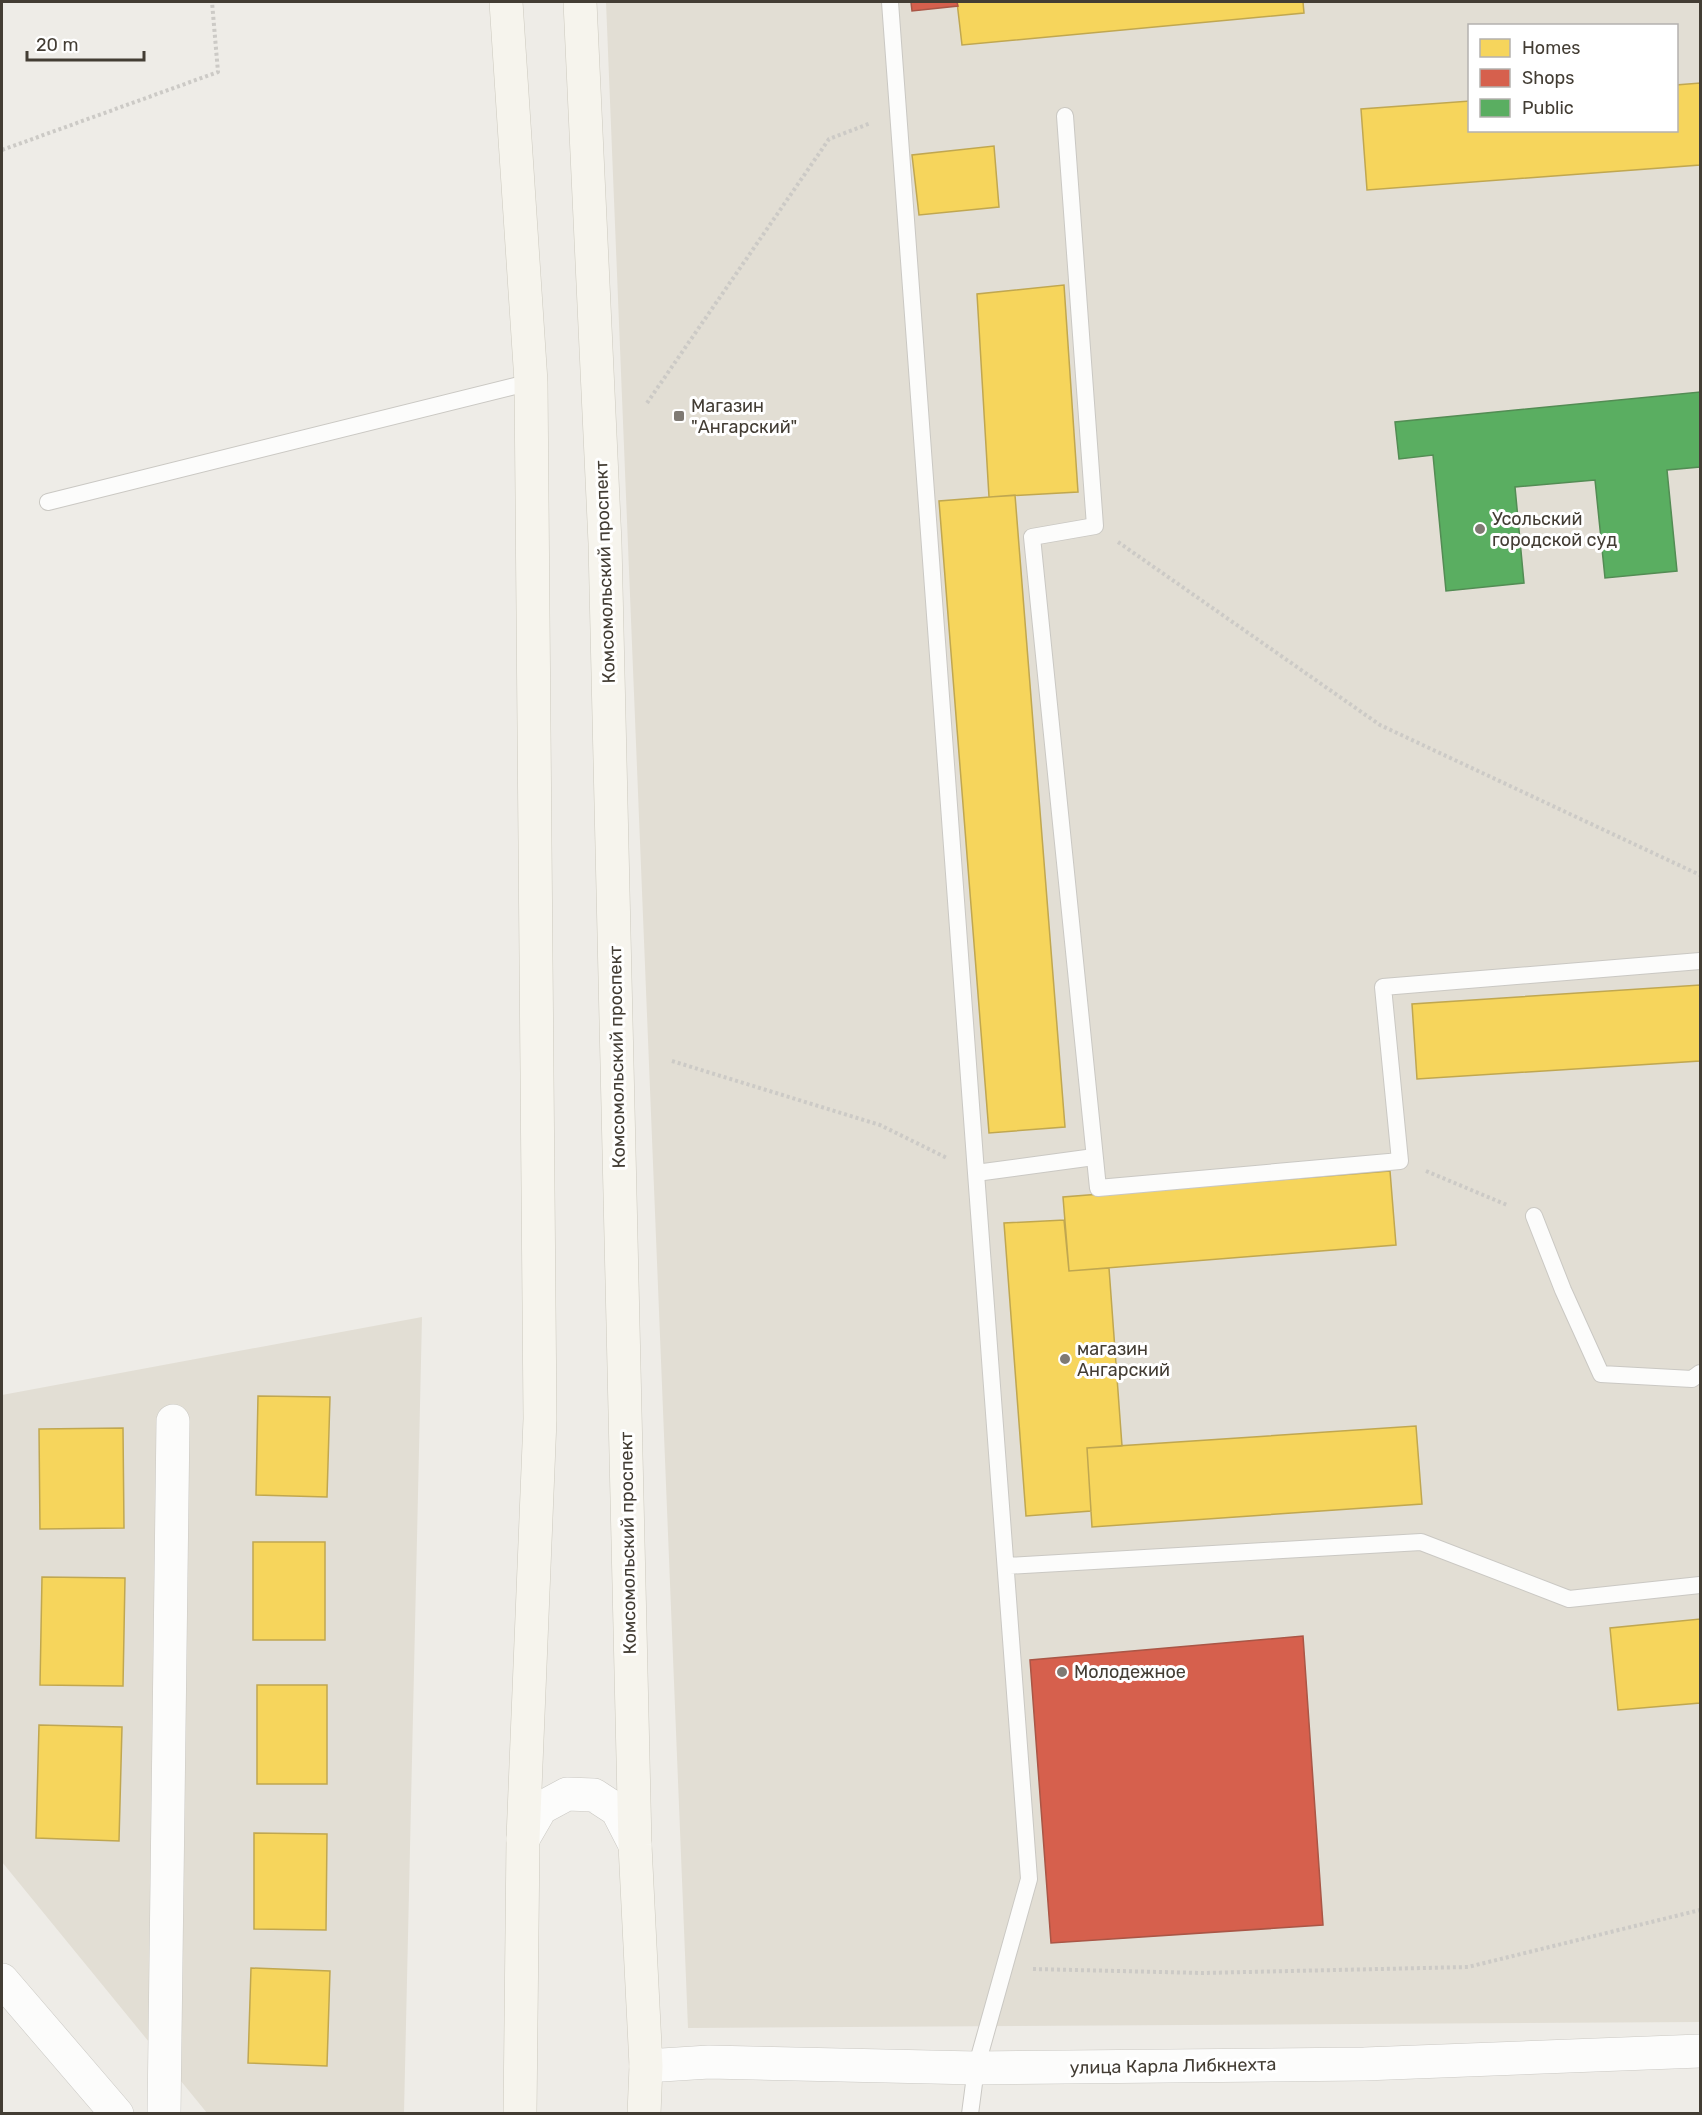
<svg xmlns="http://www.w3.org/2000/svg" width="1702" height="2115" font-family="Rubik,sans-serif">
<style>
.residential{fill:#e2ded4;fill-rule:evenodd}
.homes{fill:#f6d55c;stroke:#c0a750;stroke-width:1.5}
.shops{fill:#d6604d;stroke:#aa5646;stroke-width:1.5}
.public{fill:#5aae61;stroke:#538c54;stroke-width:1.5}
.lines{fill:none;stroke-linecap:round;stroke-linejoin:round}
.service-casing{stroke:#cac8c3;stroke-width:18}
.minor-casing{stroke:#cac8c3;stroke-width:34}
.tertiary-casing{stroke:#cac8c3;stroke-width:34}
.secondary-casing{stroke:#ccc9be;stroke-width:34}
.path{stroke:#cccac6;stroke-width:4;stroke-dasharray:3 3;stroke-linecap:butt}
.service{stroke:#fcfcfb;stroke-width:16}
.minor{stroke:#fcfcfb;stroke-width:33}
.tertiary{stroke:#fcfcfb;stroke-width:33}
.secondary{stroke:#f6f4ed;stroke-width:33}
.poi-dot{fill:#7f7a73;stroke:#fff;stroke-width:2}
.labels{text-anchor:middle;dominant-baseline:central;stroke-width:6;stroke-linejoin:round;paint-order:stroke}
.poi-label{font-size:18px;fill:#433d34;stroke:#fff;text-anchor:start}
.street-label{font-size:18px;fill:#433d34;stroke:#fff}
</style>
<rect width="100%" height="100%" fill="#eeece7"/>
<!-- residential -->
<path class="residential" d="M606,2H1700V2022L688,2028ZM1470,26H1676V130H1470Z
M422,1317L404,2113H207L2,1862V1395Z"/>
<!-- homes -->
<path class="homes" d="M957,2H1303L1304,13L962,45Z
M1700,83V165L1367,190L1361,109L1470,101V130H1676V85Z
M994,146L999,207L919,215L912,155Z
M1064,285L1078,492L989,497L977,294Z
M1015,495L1065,1127L989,1133L939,501Z
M1700,985V1061L1417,1079L1412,1004Z
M1390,1171L1396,1245L1069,1271L1063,1197Z
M1064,1220L1069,1271L1109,1268L1122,1446L1087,1448L1091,1511L1026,1516L1004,1223Z
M258,1396L330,1397L327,1497L256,1495Z
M1416,1426L1422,1504L1092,1527L1087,1448Z
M123,1428L124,1528L40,1529L39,1429Z
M253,1542H325V1640H253Z
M42,1577L125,1578L123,1686L40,1685Z
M1700,1619V1703L1618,1710L1610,1628Z
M257,1685H327V1784H257Z
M39,1725L122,1727L119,1841L36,1838Z
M254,1833L327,1834L326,1930L254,1929Z
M251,1968L330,1971L327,2066L248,2063Z"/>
<!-- shops -->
<path class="shops" d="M911,2H957L958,6L912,11Z
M1303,1636L1323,1925L1051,1943L1030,1660Z"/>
<!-- public -->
<path class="public" d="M1700,392V467L1667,470L1677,571L1605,578L1595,480L1515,487L1524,583L1446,591L1433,455L1399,459L1395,422Z"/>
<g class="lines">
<!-- service casing -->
<g class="service-casing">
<path id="service" d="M890,2L976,1173
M1065,116L1095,526L1032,537L1098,1188L1400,1161L1383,987L1700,961
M48,502L531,382
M1534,1216L1563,1290L1601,1374L1692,1379L1700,1373
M1006,1566L1421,1542L1569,1599L1700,1585
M970,2114L976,2068L1029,1879L976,1173L1094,1157"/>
</g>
<!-- minor casing -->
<g class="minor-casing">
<path id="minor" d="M2,1980L117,2114
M164,2114L173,1421"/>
</g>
<!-- tertiary casing -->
<g class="tertiary-casing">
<path id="tertiary" d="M523,1839L541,1808L567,1794L594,1795L617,1810L635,1845
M646,2066L709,2062L976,2068L1364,2064L1700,2051"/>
</g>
<!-- secondary casing -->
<g class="secondary-casing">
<path id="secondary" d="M506,2L531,382L540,1419L523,1839L520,2114
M580,2L605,543L635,1845L646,2066L644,2114"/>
</g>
<!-- path -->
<path class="path" d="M2,150L218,72L212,2
M647,403L829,139L871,123
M1118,542L1380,725L1700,875
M672,1061L880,1125L947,1158
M1426,1171L1507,1205
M1033,1969L1203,1973L1468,1967L1700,1910"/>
<!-- service -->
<use href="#service" class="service"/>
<!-- minor -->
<use href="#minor" class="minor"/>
<!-- tertiary -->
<use href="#tertiary" class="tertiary"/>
<!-- secondary -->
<use href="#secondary" class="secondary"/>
</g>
<!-- markers -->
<g class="poi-dot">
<rect x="673" y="410" width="12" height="12" rx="3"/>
<circle cx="1480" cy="529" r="6"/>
<circle cx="1065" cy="1359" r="6"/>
<circle cx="1062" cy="1672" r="6"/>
</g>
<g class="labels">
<!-- poi labels -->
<g class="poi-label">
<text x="691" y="406">Магазин<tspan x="691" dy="21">"Ангарский"</tspan></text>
<text x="1492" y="519">Усольский<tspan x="1492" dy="21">городской суд</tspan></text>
<text x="1077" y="1349">магазин<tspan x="1077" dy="21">Ангарский</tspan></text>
<text x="1074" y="1672">Молодежное</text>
</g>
<!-- street labels -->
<g class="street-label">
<text transform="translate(605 572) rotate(-92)">Комсомольский проспект</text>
<text transform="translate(617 1057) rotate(-91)">Комсомольский проспект</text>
<text transform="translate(628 1543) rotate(-91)">Комсомольский проспект</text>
<text transform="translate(1173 2066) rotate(-1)">улица Карла Либкнехта</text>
</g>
</g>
<!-- border -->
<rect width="1702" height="2115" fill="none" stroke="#433d34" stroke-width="6"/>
<!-- legend -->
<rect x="1468" y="24" width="210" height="108" fill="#ffffff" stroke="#b4b1ae" stroke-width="1.5"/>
<rect x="1480" y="39" width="30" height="18" fill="#f6d55c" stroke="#b4b1ae" stroke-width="1.5"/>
<text x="1522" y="54" font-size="18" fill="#433d34">Homes</text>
<rect x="1480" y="69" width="30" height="18" fill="#d6604d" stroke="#b4b1ae" stroke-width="1.5"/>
<text x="1522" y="84" font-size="18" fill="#433d34">Shops</text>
<rect x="1480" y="99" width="30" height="18" fill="#5aae61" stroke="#b4b1ae" stroke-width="1.5"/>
<text x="1522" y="114" font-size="18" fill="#433d34">Public</text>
<!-- scale -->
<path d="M27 51v9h117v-9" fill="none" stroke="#433d34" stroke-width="3"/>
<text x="36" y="51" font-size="18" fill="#433d34" stroke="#ffffff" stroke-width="4.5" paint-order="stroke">20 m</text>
</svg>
